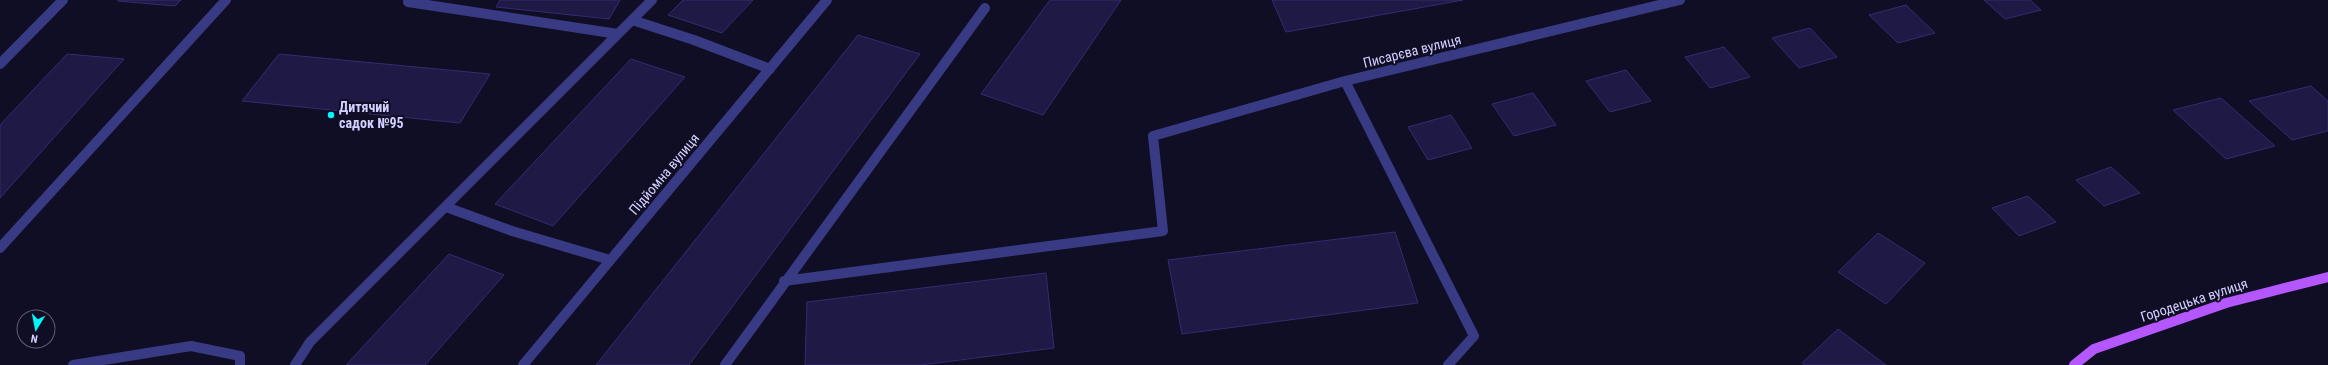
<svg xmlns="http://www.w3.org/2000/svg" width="2328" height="365" font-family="'Roboto Condensed',sans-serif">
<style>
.building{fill:#1f1945;stroke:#342b71}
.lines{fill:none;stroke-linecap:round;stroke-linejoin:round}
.minor{stroke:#383a83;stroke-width:10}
.major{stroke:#b457ff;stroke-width:10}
.poi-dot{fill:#00f4fb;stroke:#100e24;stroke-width:1.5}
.labels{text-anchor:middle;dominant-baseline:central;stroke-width:4;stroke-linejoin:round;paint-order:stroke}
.street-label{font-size:14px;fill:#d2d0ff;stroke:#100e24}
.poi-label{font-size:14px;font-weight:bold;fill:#d2d0ff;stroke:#100e24;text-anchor:start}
</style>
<rect width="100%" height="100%" fill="#100e24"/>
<!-- building -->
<path class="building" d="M181,0L175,6L118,1V0Z
M500,0H620L609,19L496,7Z
M683,0H753L722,33L668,15Z
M1050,0H1121L1043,115L981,94Z
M1272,0H1463L1286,32Z
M1984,0H2030L2041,10L2005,19Z
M1906,5L1935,33L1898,43L1869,15Z
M1810,28L1837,57L1799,68L1772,38Z
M858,35L920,54L689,365H596Z
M1724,47L1750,77L1710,88L1685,57Z
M67,54L124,59L0,198V125Z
M279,54L490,74L460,123L242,101Z
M631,59L685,77L553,226L495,204Z
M1626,70L1651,101L1610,112L1586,81Z
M2311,86L2328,101V131L2292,140L2249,101Z
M1533,93L1556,125L1514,136L1492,104Z
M2221,98L2275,146L2226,159L2173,110Z
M1451,115L1472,148L1428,160L1408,127Z
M2111,167L2140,193L2104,206L2076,180Z
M2028,196L2056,222L2019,236L1992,208Z
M1395,232L1418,303L1182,334L1168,260Z
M1878,233L1925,263L1886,304L1838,272Z
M449,254L504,275L425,365H346Z
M1046,273L1054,348L921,365H805L807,302Z
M1838,329L1886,365H1805L1802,363Z"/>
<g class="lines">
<!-- minor -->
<path class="minor" d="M410,0L408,2L618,34
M632,20L694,40L770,69
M0,64L63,0
M1345,81L1474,336L1448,365
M446,207L512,231L610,260
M0,248L226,0
M784,281L1163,231L1153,136L1345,81L1680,0
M73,365L191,346L240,356V365
M295,365L310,342L652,0
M523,365L827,0
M725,365L985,8"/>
<!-- major -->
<path class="major" d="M2074,365L2094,349L2226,303L2328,277"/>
</g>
<!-- markers -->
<circle class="poi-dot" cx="331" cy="115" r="4"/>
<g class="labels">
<!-- street labels -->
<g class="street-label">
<text transform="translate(1412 51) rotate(-14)">Писарєва вулиця</text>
<text transform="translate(664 174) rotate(-50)">Підйомна вулиця</text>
<text transform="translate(2194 300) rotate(-18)">Городецька вулиця</text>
</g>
<!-- poi labels -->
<g class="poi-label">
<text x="339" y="107">Дитячий<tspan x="339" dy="16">садок №95</tspan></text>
</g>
</g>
<!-- north arrow -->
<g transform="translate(36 329) rotate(190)"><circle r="19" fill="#100e24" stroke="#5e5c7c"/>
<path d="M0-3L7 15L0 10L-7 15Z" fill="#00f4fb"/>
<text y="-6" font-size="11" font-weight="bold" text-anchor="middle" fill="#d2d0ff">N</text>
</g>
</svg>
